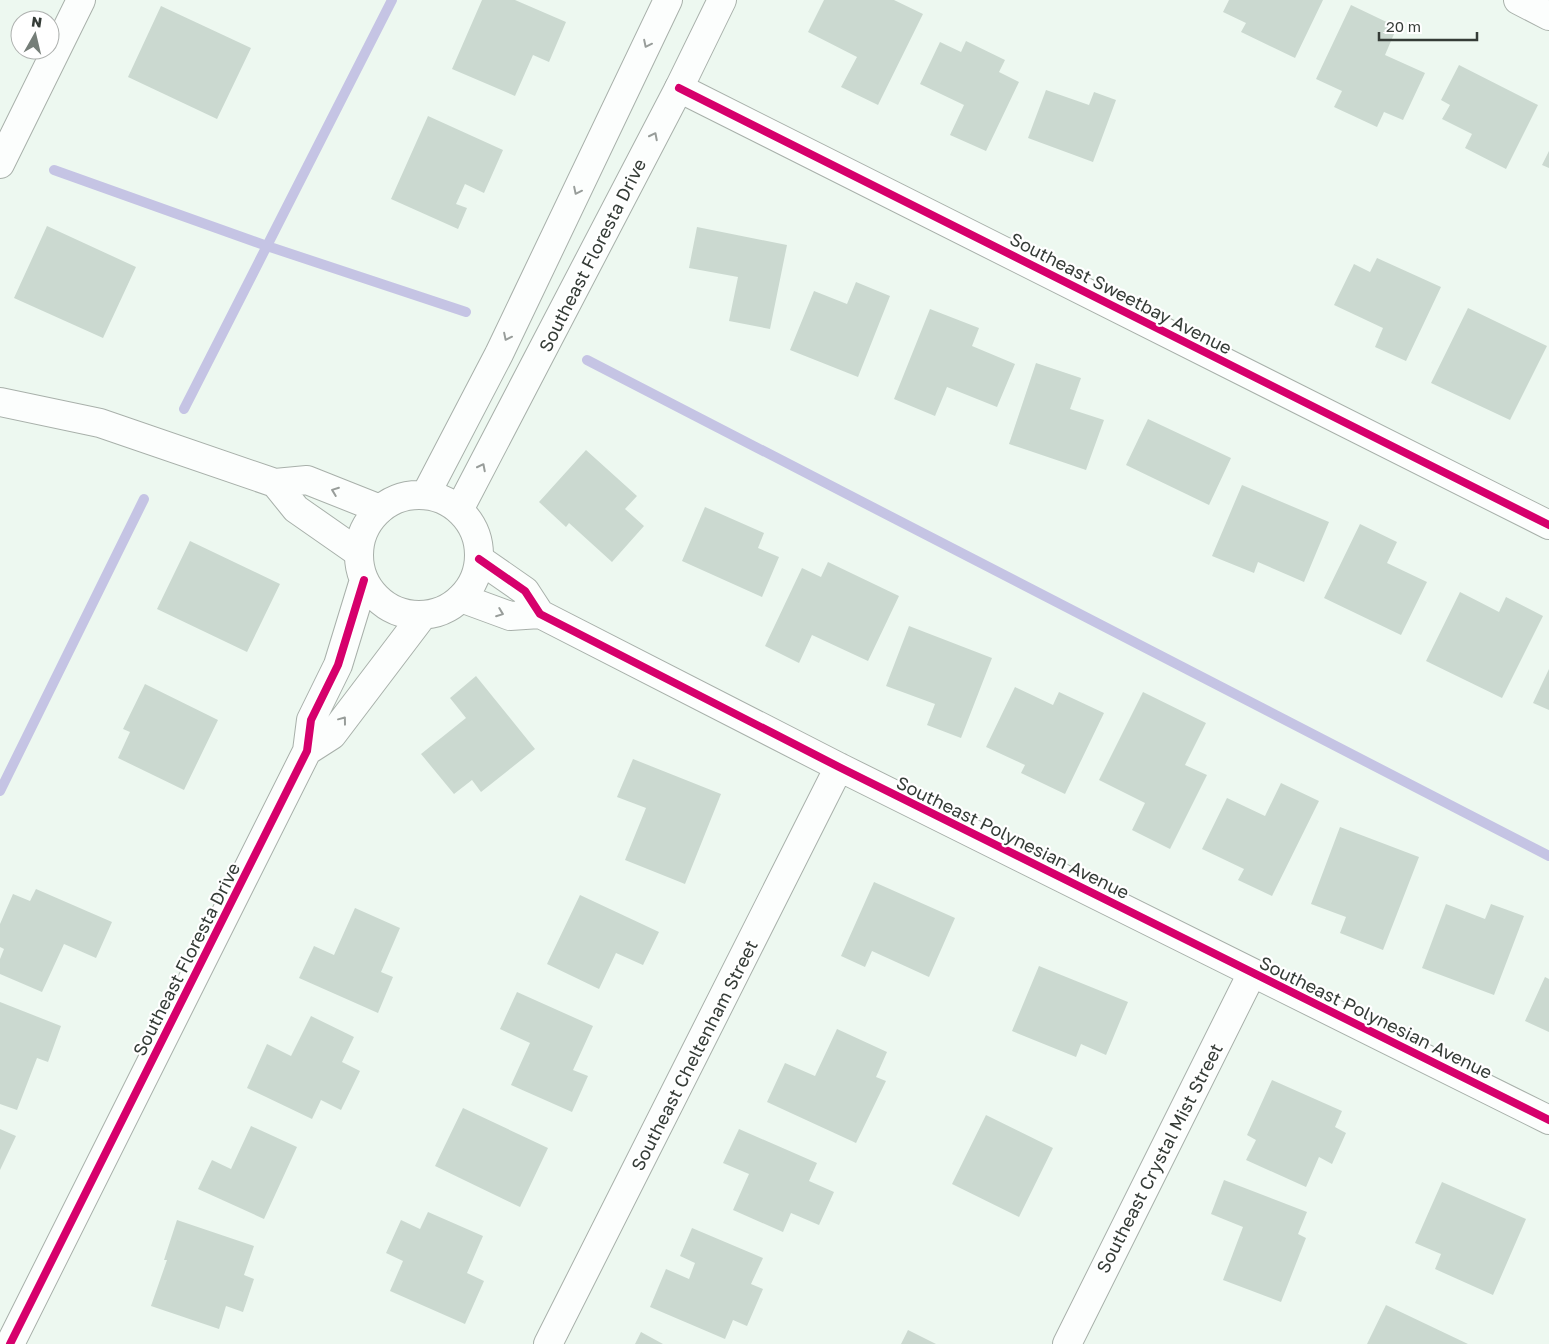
<svg xmlns="http://www.w3.org/2000/svg" width="1549" height="1344" font-family="'Golos Text',sans-serif">
<style>
.lines{fill:none;stroke-linecap:round;stroke-linejoin:round}
.stream{stroke:#c5c4e4;stroke-width:10}
.building{fill:#cbd9d0}
.street-casing{stroke:#a8b0aa;stroke-width:30}
.secondary-casing{stroke:#a8b0aa;stroke-width:30}
.street{stroke:#fcfefd;stroke-width:28}
.secondary{stroke:#fcfefd;stroke-width:28}
.cycleway-casing{stroke:#fff;stroke-width:11}
.cycleway{stroke:#d6006c;stroke-width:8}
.oneway{stroke:#989d9a}
.labels{text-anchor:middle;dominant-baseline:central;stroke-width:4.5;stroke-linejoin:round;paint-order:stroke}
.street-label{font-size:18px;fill:#353c37;stroke:#fff}
</style>
<rect width="100%" height="100%" fill="#edf8f0"/>
<g class="lines">
<!-- stream -->
<path class="stream" d="M54,170L267,246L466,312
M587,360L1549,856
M184,409L392,0
M0,791L144,499"/>
</g>
<!-- building -->
<path class="building" d="M482,0H515L566,22L549,62L533,55L515,96L452,69Z
M824,0H894L923,14L878,105L841,87L857,57L808,32Z
M1229,0H1323L1295,58L1241,32L1246,23L1223,12Z
M1351,5L1397,27L1385,55L1425,73L1403,120L1384,112L1377,127L1334,107L1342,91L1316,79Z
M161,6L251,48L217,119L128,77Z
M966,41L1005,60L999,72L1019,82L986,151L950,135L964,105L920,84L940,42L961,52Z
M1459,65L1538,105L1506,169L1465,148L1472,134L1442,119L1450,105L1441,100Z
M1046,90L1089,105L1094,92L1116,100L1093,162L1028,138Z
M428,116L503,150L484,193L465,184L456,204L467,208L458,229L391,199Z
M1549,151V168L1542,165Z
M47,226L136,267L103,338L14,298Z
M697,227L787,245L770,329L729,321L738,277L689,268Z
M1377,258L1441,287L1406,361L1375,347L1383,328L1334,305L1354,264L1370,272Z
M856,282L890,296L858,377L790,350L814,291L847,304Z
M1468,308L1547,346L1510,420L1431,383Z
M930,309L979,328L972,346L1015,364L997,407L947,387L935,416L894,399Z
M1036,363L1081,378L1070,409L1104,420L1086,470L1009,444Z
M1148,419L1231,458L1209,505L1126,465Z
M586,450L637,496L625,509L644,526L612,562L569,523L566,527L539,502Z
M1242,485L1329,522L1304,582L1258,562L1254,573L1212,556Z
M705,507L764,533L758,548L779,557L762,597L682,561Z
M1360,524L1397,542L1387,563L1427,582L1401,635L1324,598Z
M190,541L280,584L247,652L157,609Z
M828,562L899,596L868,661L812,635L799,663L765,646L802,568L821,577Z
M1460,592L1499,612L1506,597L1543,616L1502,698L1426,661Z
M909,626L992,658L961,738L927,725L935,704L886,686Z
M1549,669V710L1533,703Z
M476,676L535,749L481,792L472,780L454,794L421,754L466,718L450,698Z
M145,684L218,720L184,790L118,758L130,732L123,729Z
M1015,687L1053,705L1059,692L1104,713L1065,794L1021,773L1025,765L986,747Z
M1143,692L1206,723L1185,765L1207,775L1170,849L1132,830L1145,803L1099,780Z
M633,759L721,794L685,884L625,860L646,808L617,797Z
M1281,783L1319,801L1272,896L1238,880L1244,869L1202,849L1227,798L1265,816Z
M1340,827L1419,857L1383,950L1340,933L1346,917L1311,904Z
M874,882L955,918L929,977L872,951L865,967L841,956Z
M36,889L112,922L96,958L64,944L42,992L0,974V959L4,949L0,947V924L13,894L30,901Z
M580,895L659,932L643,965L616,953L599,989L547,964Z
M1446,904L1485,919L1491,904L1524,916L1494,995L1422,968Z
M355,908L400,928L381,972L393,977L378,1013L299,978L314,946L334,955Z
M1039,966L1128,1002L1106,1055L1081,1044L1076,1057L1012,1031Z
M1545,977L1549,979V1032L1525,1021Z
M517,992L593,1026L573,1070L588,1076L572,1112L511,1085L530,1043L500,1029Z
M0,1002L61,1026L48,1062L37,1058L17,1110L0,1104Z
M311,1016L354,1037L342,1062L360,1071L341,1110L321,1100L312,1119L247,1088L267,1044L291,1056Z
M837,1029L887,1052L876,1077L886,1081L856,1143L767,1102L785,1063L815,1076Z
M1272,1080L1342,1111L1335,1127L1346,1133L1332,1164L1319,1157L1306,1187L1246,1160L1256,1140L1247,1135Z
M463,1108L548,1148L520,1207L435,1166Z
M986,1115L1053,1148L1019,1217L952,1184Z
M251,1126L297,1147L264,1219L198,1189L212,1160L231,1169Z
M0,1129L16,1136L0,1170Z
M739,1129L817,1163L809,1181L834,1192L819,1225L791,1213L783,1232L733,1210L749,1174L723,1163Z
M1224,1180L1307,1212L1298,1234L1306,1238L1281,1302L1223,1280L1243,1227L1211,1214Z
M1442,1182L1526,1219L1493,1295L1435,1269L1441,1254L1415,1243Z
M428,1212L483,1236L467,1273L484,1281L465,1324L390,1291L403,1261L386,1253L401,1220L420,1229Z
M177,1220L254,1246L244,1275L254,1279L243,1312L226,1306L219,1329L151,1306L167,1260H164Z
M692,1228L763,1258L751,1284L763,1289L747,1326L733,1320L725,1339L650,1307L666,1269L689,1279L695,1263L680,1256Z
M1386,1305L1468,1344H1367Z
M908,1330L936,1344H901Z
M641,1332L663,1344H635Z"/>
<g class="lines">
<!-- street casing -->
<g class="street-casing">
<path id="street" d="M1518,0L1549,16
M679,88L1549,525
M0,164L81,0
M0,402L100,423L275,483L307,480L380,509
M275,483L296,509L359,553
M479,559L525,591L540,614L839,767L1549,1120
M461,598L510,616L540,614
M548,1344L839,767
M1067,1344L1252,973"/>
</g>
<!-- secondary casing -->
<g class="secondary-casing">
<path id="secondary" d="M426,494L499,354L668,0
M359 555a60 60 0 1 1 120 0a60 60 0 1 1-120 0Z
M459,510L679,88L722,0
M307,751L332,735L423,615
M10,1344L307,751L311,720L338,665L364,580"/>
</g>
<!-- street -->
<use href="#street" class="street"/>
<!-- secondary -->
<use href="#secondary" class="secondary"/>
<!-- cycleway casing -->
<g class="cycleway-casing">
<path id="cycleway" d="M679,88L1549,525
M479,559L525,591L540,614L839,767L1549,1120
M10,1344L307,751L311,720L338,665L364,580"/>
</g>
<!-- cycleway -->
<use href="#cycleway" class="cycleway"/>
</g>
<!-- one-way arrows -->
<defs><path id="oneway-chevron" d="M-2-3.5L2.5 0L-2 3.5" fill="none" stroke-width="1.6" stroke-linecap="round" stroke-linejoin="round" transform="scale(1.25)"/></defs>
<g class="oneway">
<use href="#oneway-chevron" transform="translate(647 44) rotate(116)"/>
<use href="#oneway-chevron" transform="translate(654 136) rotate(-63)"/>
<use href="#oneway-chevron" transform="translate(577 191) rotate(116)"/>
<use href="#oneway-chevron" transform="translate(507 337) rotate(116)"/>
<use href="#oneway-chevron" transform="translate(482 467) rotate(-63)"/>
<use href="#oneway-chevron" transform="translate(335 491) rotate(-159)"/>
<use href="#oneway-chevron" transform="translate(500 613) rotate(21)"/>
<use href="#oneway-chevron" transform="translate(343 720) rotate(-53)"/>
</g>
<g class="labels">
<!-- street labels -->
<g class="street-label">
<text transform="translate(592 255) rotate(-63)">Southeast Floresta Drive</text>
<text transform="translate(1121 293) rotate(27)">Southeast Sweetbay Avenue</text>
<text transform="translate(1013 837) rotate(26)">Southeast Polynesian Avenue</text>
<text transform="translate(186 959) rotate(-63)">Southeast Floresta Drive</text>
<text transform="translate(1376 1017) rotate(26)">Southeast Polynesian Avenue</text>
<text transform="translate(694 1055) rotate(-63)">Southeast Cheltenham Street</text>
<text transform="translate(1159 1158) rotate(-63)">Southeast Crystal Mist Street</text>
</g>
</g>
<!-- north arrow -->
<g transform="translate(35 35) rotate(8)"><circle r="24" fill="#ffffff" stroke="#aeb1af"/>
<path d="M0-4L9 19L0 12L-9 19Z" fill="#757e78"/>
<text y="-8" font-size="14" font-weight="bold" text-anchor="middle" fill="#353c37">N</text>
</g>
<!-- scale -->
<path d="M1379 32v8h98v-8" fill="none" stroke="#353c37" stroke-width="2.5"/>
<text x="1386" y="32" font-size="15" fill="#353c37" stroke="#ffffff" stroke-width="4" paint-order="stroke">20 m</text>
</svg>
